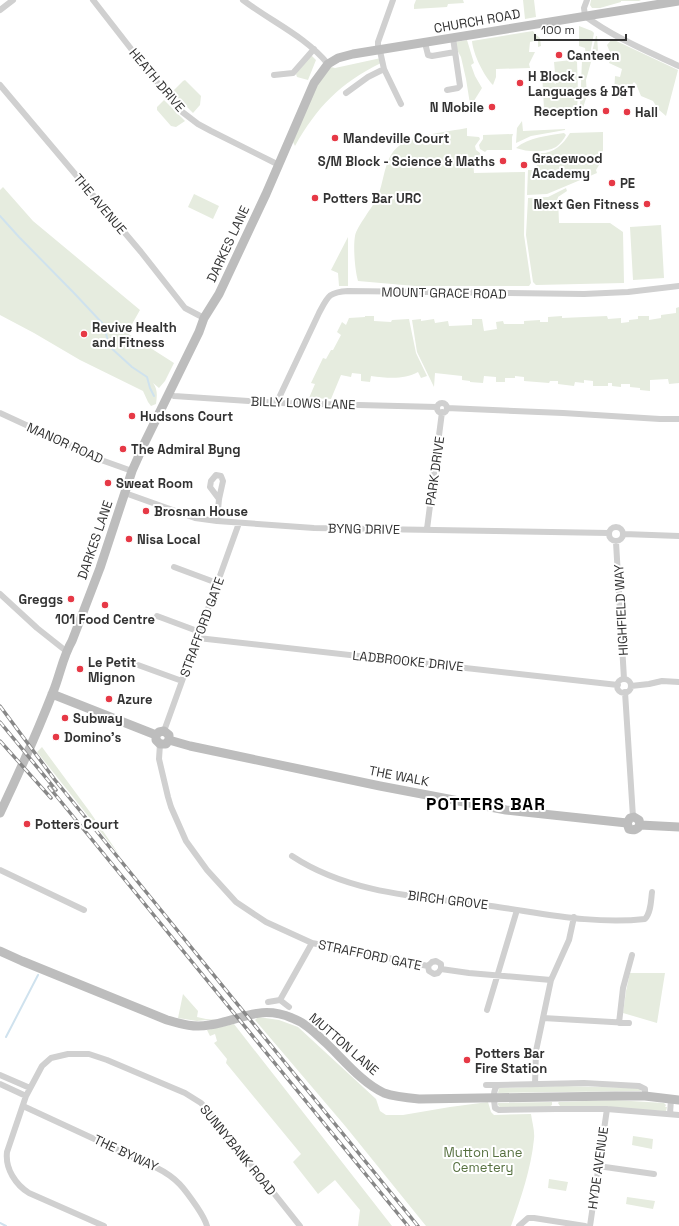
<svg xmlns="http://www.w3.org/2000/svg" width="679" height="1226" font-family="'Space Grotesk',sans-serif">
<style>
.green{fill:#e6ecdf}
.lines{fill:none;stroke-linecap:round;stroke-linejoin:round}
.stream{stroke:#cfe2ee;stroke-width:2}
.street{stroke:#d0d0d0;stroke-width:6}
.secondary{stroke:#bdbdbd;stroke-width:9}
.rail-casing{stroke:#888;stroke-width:3.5}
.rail{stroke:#fff;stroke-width:2;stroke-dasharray:6;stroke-linecap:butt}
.poi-dot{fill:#e63946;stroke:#fff;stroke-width:1.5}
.labels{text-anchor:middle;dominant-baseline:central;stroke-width:4;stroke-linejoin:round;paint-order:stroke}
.street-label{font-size:13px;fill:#333;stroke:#fff}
.poi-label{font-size:13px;font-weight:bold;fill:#333;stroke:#fff;text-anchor:start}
.park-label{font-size:13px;fill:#56703f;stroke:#fff}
.district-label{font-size:17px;font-weight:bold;letter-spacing:1px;fill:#000;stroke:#fff}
</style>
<rect width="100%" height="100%" fill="#fff"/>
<!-- green -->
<path class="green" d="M416,0H463L464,3L448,4L447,7L414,9V5Z
M523,0H534L536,17L525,19Z
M591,0H641L639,1H621V2L600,8H592L590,5Z
M579,26L592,31L594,33L590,54L586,55L585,48L579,46Z
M533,31L535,34L540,38L541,46L538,47V40L530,42L529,52H535L529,64L530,68L496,69V77L493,85C484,76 473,54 472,41Z
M596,36H597L598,51H594L586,80L587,95L583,108H580L582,60L588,59L591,56Z
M612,39L678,70L666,116L658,109L653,101L641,96L636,84L634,82L630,87L629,93L622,99L614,94L615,76L620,77L622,69L609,63L611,55L607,45Z
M467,40L474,63L471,65L475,76L482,88L472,104H470L466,79L461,57L455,46L456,42Z
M311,55L316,60L308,80L297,77L296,74Z
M381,58V63C340,83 317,107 295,146L293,142L318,82L331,67L335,68Z
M571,60H577L578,95L577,108L544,109L542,72H553L554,83L556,84L554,62Z
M185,80L201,96L200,105L193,113L172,92L183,81Z
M164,100L185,121L176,127L171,126L157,110V107Z
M522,121L523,131L565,129V130L531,136L516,143L517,128Z
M467,128V136L479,137L480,139L475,146L476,150L480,153V160L473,161L474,173L525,172L524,235L531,283L529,286H415L358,281C355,270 353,248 355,236C357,226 373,207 378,196C385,179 384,154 402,144C419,134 447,132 467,128Z
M603,132V163L599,165L596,170L597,173L547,194L527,195L528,170H537L536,153C552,155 562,146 570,133Z
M564,133L566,135C564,139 560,144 556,147C545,153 527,152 516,148C529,137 547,136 564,133Z
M513,134L512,137V150H487L485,152L480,149L479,145L483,139V135Z
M3,187L33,221L140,310L127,333L174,363L165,381L159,388L153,383C158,390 157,396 156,404L151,406L148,402L143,391L80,360L34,333L0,315V190Z
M566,188L567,191L558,197L559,223H610L623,232L624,283L536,285L533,282L526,235L528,198L548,197Z
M194,194L219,206L213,219L188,207Z
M661,225L664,278L633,280L630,227Z
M348,237V286H339L338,273L331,270Z
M679,307V383L669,384L668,379L650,380V391L640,390V388L630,387V384H621V387L612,386V383H608V386H593V381L584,380V383L575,382L574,386L558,384V381H550L549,383L524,381V377L515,376V378H505V382H496V377L484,376L483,383L470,382V381L462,380V376L435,373L434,387L417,352L412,320L421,319V321L434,319L435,323L448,321L449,326L472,325V319H482L484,331L497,329L496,322L503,321L504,324H524V321L540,320V322H548V317L562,316V318L607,316L608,319L621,318V323L629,322V320L638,319V316H649V320L661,318V315L676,313V308Z
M365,316H374V321L391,322L392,320L409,319L416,353L427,376L421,378L418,372C404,380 387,378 371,376L370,382L361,381V374L352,373L351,377L341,375L331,399L309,398L315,384L311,383L323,358L326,359L331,350H333L341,335L337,332L342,322L346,325L349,318L365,317Z
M42,747L90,812L120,856L37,752Z
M630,973H665L657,1023L623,1013L626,991Z
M183,994L198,1011L197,1017L206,1019H216L197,1021L178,1018Z
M258,1017L279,1020L298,1027L376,1099L380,1111L386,1115H403L450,1107L488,1102L491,1112L494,1115L531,1114C532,1122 535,1131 534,1139C531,1169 521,1198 511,1226H426L346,1127L255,1020Z
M234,1024L392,1226H358L360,1210L335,1180L318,1194L293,1162L301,1154L226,1063L227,1059L214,1043L217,1041L215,1034L210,1036L207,1030Z
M563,1086L639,1088L641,1091L498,1093L499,1088Z
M614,1100L664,1103L666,1105L665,1107H667L666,1111H664L560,1106L558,1103L559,1102Z
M552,1102V1105L549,1107L501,1108L498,1105V1103Z
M633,1136L653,1139L652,1149L632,1145Z
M549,1179L568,1182L566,1191L548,1188Z
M627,1197L655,1201L653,1209L626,1204Z"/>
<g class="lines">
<!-- stream -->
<path class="stream" d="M0,216L19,237L74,293L104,325L109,346L132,367L147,377L150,388L154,396
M6,1037L38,975
M0,1223L6,1226"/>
<!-- street -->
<path class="street" d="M93,0L167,95L181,111L198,124L211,131L279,165
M243,0C272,22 305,36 328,64
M587,0L584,8L585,16C613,37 647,51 679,66
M0,10L13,0
M425,43L428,55L432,56L455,52
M378,51V42L393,0
M380,51L384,69L401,104
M274,75L293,73L314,49
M0,85L141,252L185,308L204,318
M447,90L458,88L460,86L453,38
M346,93L368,77L384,69
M169,394L174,396L280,403L437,407
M277,402L319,313C328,296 329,292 348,291L584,294L628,292L679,286
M437 408a5 5 0 1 1 10 0a5 5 0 1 1-10 0Z
M447,408L563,413L660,419H679
M0,413L104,461L132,471
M125,493L195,518L217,521L314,528L609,533
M217,521L219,499L223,481L221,476L216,475L211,481L210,487L219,499
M609 534a7 7 0 1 1 14 0a7 7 0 1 1-14 0Z
M427,529L442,412
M624,534L679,536
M616,542L624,679
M174,567L217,583
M0,594L37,628L66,651
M157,616L200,632
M198,638L618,685
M138,665L182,681
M617 686a7 7 0 1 1 14 0a7 7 0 1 1-14 0Z
M631,686L649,684L662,681L679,682
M625,692L633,817
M164,731L239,523
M160,744L159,759L168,797L171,807L186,841L207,870L236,902L266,922L312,943L428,966
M292,856C351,895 424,897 491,906C542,913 594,925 645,919C651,913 651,900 652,892
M0,870L84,910
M428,966L432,962L436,961L441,964V969
M428,966L429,971L434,974L438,973L441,969
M441,969L469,973L551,980
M280,1000L289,1007
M268,1002L280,1000L312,943
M487,1010L517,910
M543,1018L629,1023
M619,1023L623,988L632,955
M0,1075L30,1088
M0,1084L26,1096
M535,1084L536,1051L551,980L569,940L574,917
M486,1085H498
M645,1096V1089L639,1086L584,1083L498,1085C492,1090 494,1101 495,1108L499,1110L556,1109H607L679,1115
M23,1106L157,1168C177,1178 184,1188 197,1207C201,1213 205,1219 207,1226
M670,1114L671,1099
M598,1166L654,1174
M104,1226L29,1193C16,1185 5,1169 7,1152L26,1096L42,1066L51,1058L68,1054H89L107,1060L185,1093L201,1103L211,1114L300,1226
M519,1226L528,1218H534L585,1226
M590,1226L607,1109"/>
<!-- secondary -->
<path class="secondary" d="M52,694L156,735
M156,735V740L160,744H166L169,740
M156,735L159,732L164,731L169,735V740
M169,740L190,746L380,786L506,810L627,823
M0,813C19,773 37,733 53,692C60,675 63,656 72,641L100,568L132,471L145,442L199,332L204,318L219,294L266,194L314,83L328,64L338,58L353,54L679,1
M627,823L630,818L634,817L639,820L640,825
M627,823L629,829C634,831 638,829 640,825
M640,825L679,827
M0,951L22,961L167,1020C181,1024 194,1028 209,1025C240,1021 259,1004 292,1018C306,1023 315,1033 326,1043C343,1059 362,1083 384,1093C395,1097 408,1098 420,1099L616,1096H645L679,1100"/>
<!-- rail casing -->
<g class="rail-casing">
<path id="rail" d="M0,706L55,780L418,1226
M0,722L56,790
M0,741L51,798
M49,787L408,1226"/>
</g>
<!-- rail -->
<use href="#rail" class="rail"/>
</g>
<!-- markers -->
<g class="poi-dot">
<circle cx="559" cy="55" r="4"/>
<circle cx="520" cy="83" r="4"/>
<circle cx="492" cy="107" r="4"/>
<circle cx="606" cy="111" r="4"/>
<circle cx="627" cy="112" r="4"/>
<circle cx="335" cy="138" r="4"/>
<circle cx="503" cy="161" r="4"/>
<circle cx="524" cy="165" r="4"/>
<circle cx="612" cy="183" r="4"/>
<circle cx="315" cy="198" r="4"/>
<circle cx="647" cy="204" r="4"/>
<circle cx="84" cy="334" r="4"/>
<circle cx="132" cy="416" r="4"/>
<circle cx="123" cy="449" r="4"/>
<circle cx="108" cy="483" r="4"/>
<circle cx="146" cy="511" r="4"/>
<circle cx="129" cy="539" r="4"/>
<circle cx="71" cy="599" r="4"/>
<circle cx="105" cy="605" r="4"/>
<circle cx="80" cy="669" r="4"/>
<circle cx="109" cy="699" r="4"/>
<circle cx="65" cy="718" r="4"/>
<circle cx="56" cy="737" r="4"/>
<circle cx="27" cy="824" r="4"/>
<circle cx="467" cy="1060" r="4"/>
</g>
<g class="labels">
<!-- street labels -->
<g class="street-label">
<text transform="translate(477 21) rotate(-10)">CHURCH ROAD</text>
<text transform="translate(157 80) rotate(50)">HEATH DRIVE</text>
<text transform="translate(100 204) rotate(50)">THE AVENUE</text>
<text transform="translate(228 244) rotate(-65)">DARKES LANE</text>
<text transform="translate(444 293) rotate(1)">MOUNT GRACE ROAD</text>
<text transform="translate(303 403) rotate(2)">BILLY LOWS LANE</text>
<text transform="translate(65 443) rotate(24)">MANOR ROAD</text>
<text transform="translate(435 471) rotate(-82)">PARK DRIVE</text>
<text transform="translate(364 529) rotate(1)">BYNG DRIVE</text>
<text transform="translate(95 540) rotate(-71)">DARKES LANE</text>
<text transform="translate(621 610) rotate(-93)">HIGHFIELD WAY</text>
<text transform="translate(202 627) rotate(-70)">STRAFFORD GATE</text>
<text transform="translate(408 661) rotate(6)">LADBROOKE DRIVE</text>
<text transform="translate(399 776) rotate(11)">THE WALK</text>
<text transform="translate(448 900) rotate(7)">BIRCH GROVE</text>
<text transform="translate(370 955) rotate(12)">STRAFFORD GATE</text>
<text transform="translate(344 1044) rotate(41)">MUTTON LANE</text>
<text transform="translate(238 1150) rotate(51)">SUNNYBANK ROAD</text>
<text transform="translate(126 1153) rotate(25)">THE BYWAY</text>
<text transform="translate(598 1168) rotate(-82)">HYDE AVENUE</text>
</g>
<!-- poi labels -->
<g class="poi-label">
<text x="567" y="55">Canteen</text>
<text x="528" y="76">H Block -<tspan x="528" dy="15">Languages &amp; D&amp;T</tspan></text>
<text x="484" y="107" text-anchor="end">N Mobile</text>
<text x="598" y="111" text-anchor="end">Reception</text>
<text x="635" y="112">Hall</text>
<text x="343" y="138">Mandeville Court</text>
<text x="532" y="158">Gracewood<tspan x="532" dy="15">Academy</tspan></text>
<text x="495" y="161" text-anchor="end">S/M Block - Science &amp; Maths</text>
<text x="620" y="183">PE</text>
<text x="323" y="198">Potters Bar URC</text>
<text x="639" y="204" text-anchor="end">Next Gen Fitness</text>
<text x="92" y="327">Revive Health<tspan x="92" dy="15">and Fitness</tspan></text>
<text x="140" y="416">Hudsons Court</text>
<text x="131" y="449">The Admiral Byng</text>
<text x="116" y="483">Sweat Room</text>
<text x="154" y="511">Brosnan House</text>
<text x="137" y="539">Nisa Local</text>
<text x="63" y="599" text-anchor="end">Greggs</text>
<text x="105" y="619" text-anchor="middle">101 Food Centre</text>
<text x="88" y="662">Le Petit<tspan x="88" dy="15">Mignon</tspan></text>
<text x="117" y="699">Azure</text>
<text x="73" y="718">Subway</text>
<text x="64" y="737">Domino's</text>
<text x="35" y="824">Potters Court</text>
<text x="475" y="1053">Potters Bar<tspan x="475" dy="15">Fire Station</tspan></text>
</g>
<!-- park labels -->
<g class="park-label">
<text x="483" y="1152">Mutton Lane<tspan x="483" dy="15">Cemetery</tspan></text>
</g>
<!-- district labels -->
<g class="district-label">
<text x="486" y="804">POTTERS BAR</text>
</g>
</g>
<!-- scale -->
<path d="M535 34v6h91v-6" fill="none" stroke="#333333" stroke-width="2"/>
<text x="541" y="34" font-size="12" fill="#333333" stroke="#ffffff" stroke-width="3" paint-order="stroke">100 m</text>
</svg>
